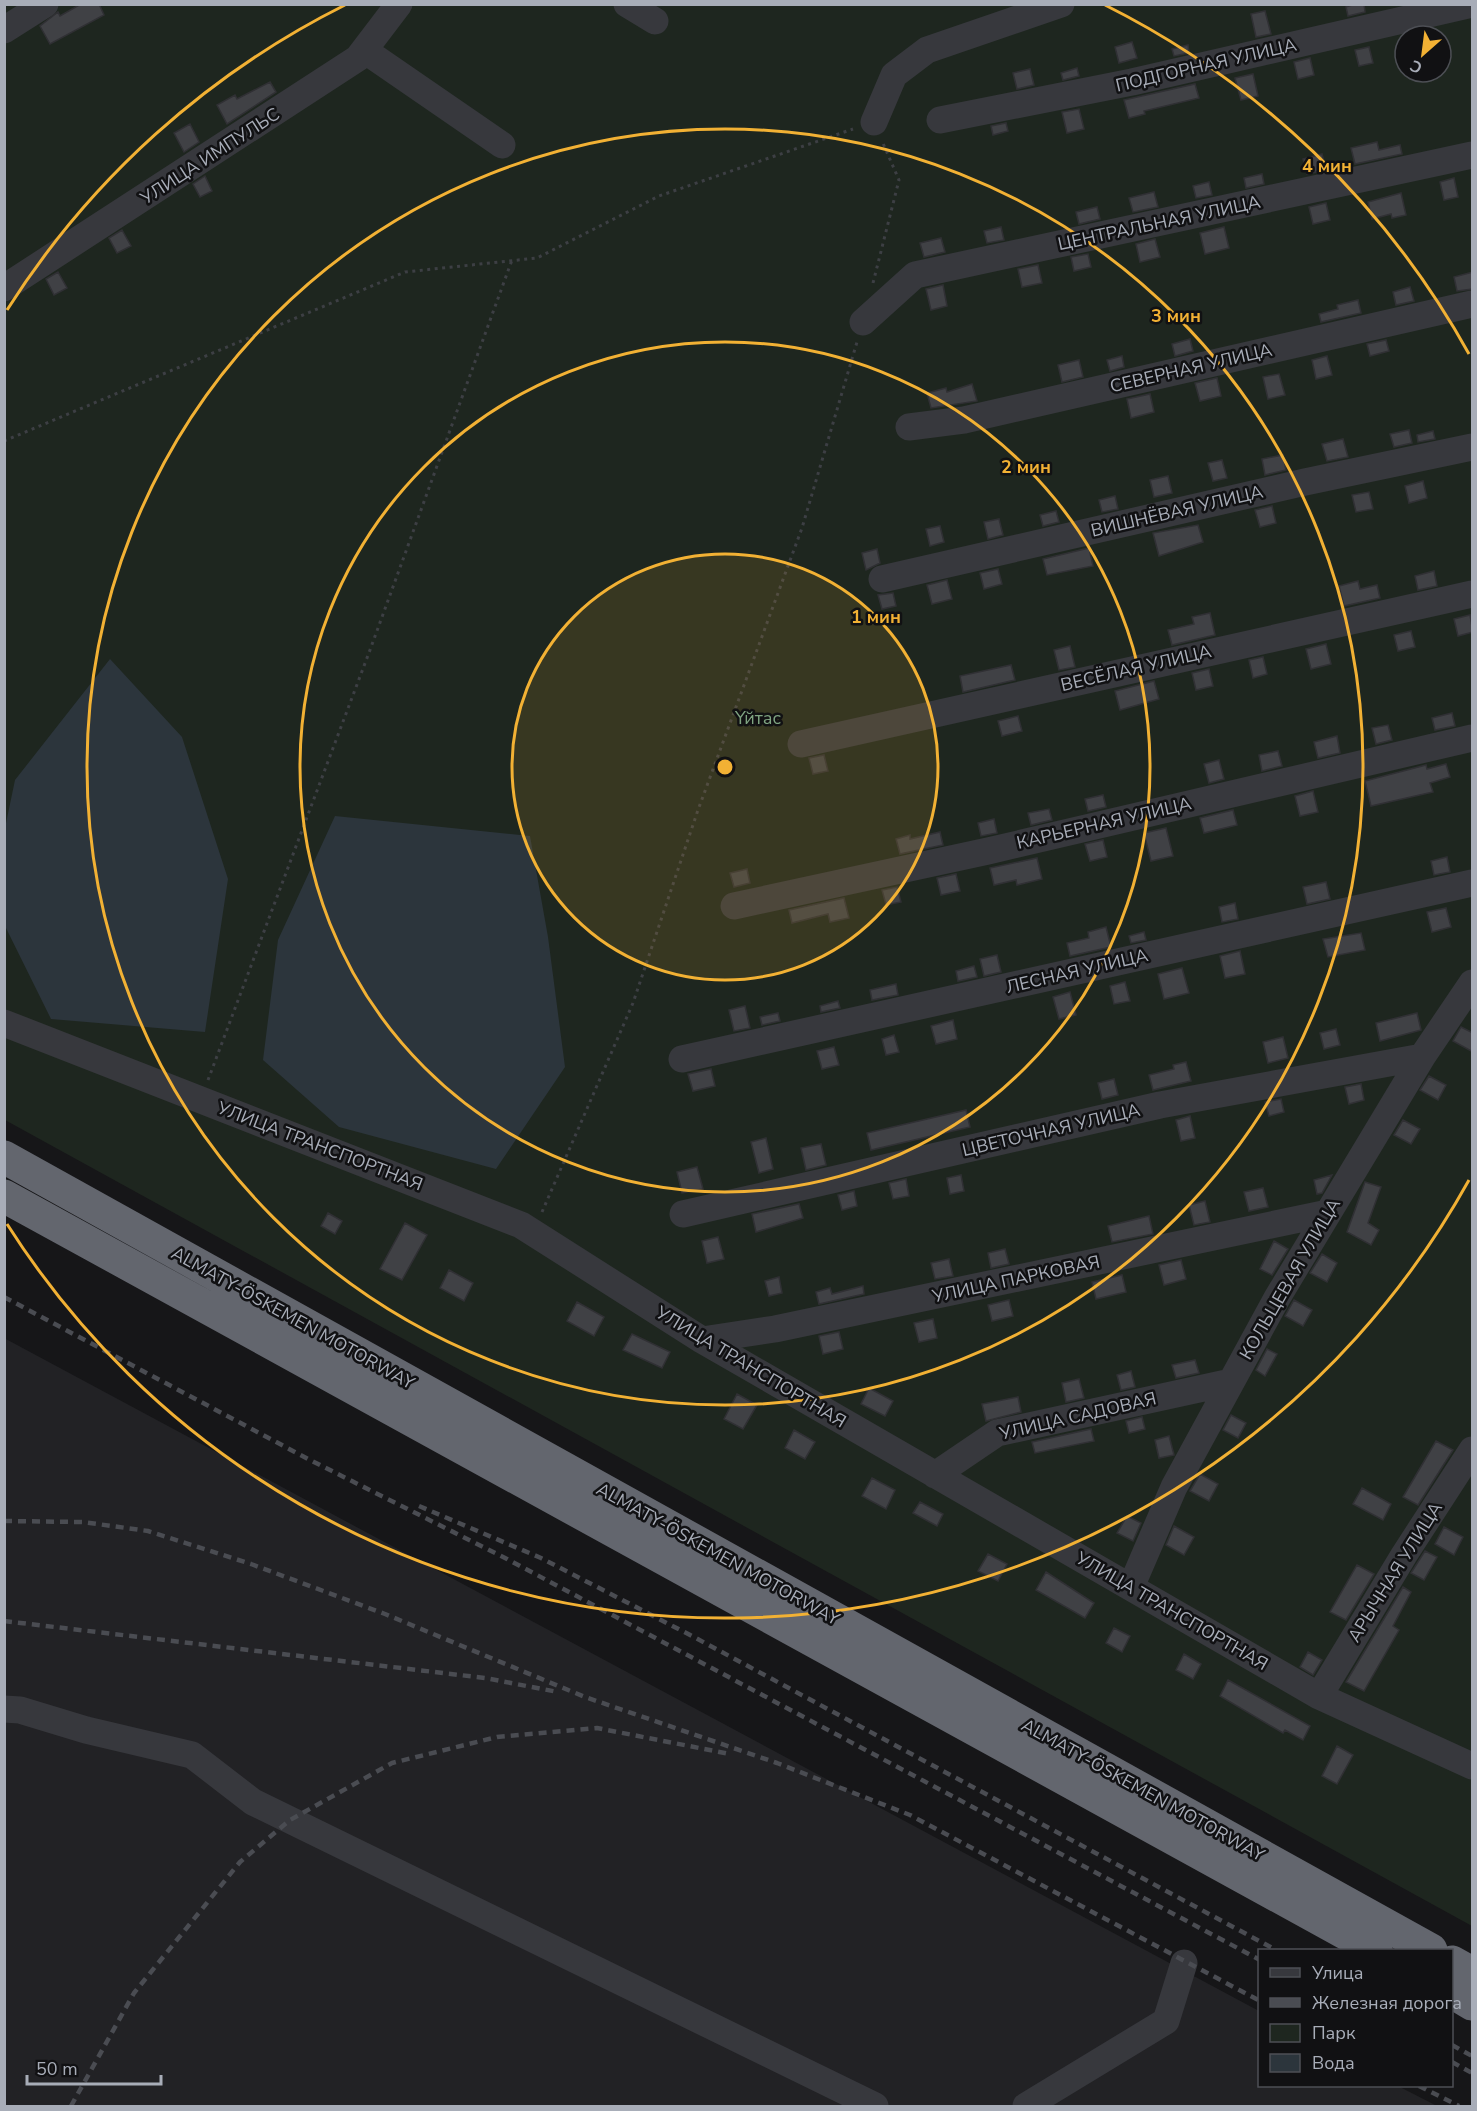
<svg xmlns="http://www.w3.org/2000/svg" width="1477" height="2111" font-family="'Nunito Sans',sans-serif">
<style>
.built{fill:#222225}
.green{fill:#1e261f;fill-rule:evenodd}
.water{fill:#2c353c}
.building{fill:#404145;stroke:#303034;stroke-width:1.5}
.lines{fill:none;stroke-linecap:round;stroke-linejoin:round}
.path{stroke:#3d3f44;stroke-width:3;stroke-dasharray:3 4.5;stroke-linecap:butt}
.minor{stroke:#37383d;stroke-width:27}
.highway{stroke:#63666e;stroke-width:33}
.rail{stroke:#4a4c52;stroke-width:4.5;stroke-dasharray:8 6;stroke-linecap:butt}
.ring{fill:none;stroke:#f2b134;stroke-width:3}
.labels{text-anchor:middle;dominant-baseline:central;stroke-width:5;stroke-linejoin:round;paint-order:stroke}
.street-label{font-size:18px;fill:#a8adb8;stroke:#111113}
.park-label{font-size:18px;fill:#7fa381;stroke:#111113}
.centre{fill:#f2b134;stroke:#111113;stroke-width:3}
.ring-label{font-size:18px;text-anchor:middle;font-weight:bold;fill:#f2b134;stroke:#111113;stroke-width:5;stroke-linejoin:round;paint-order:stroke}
</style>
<rect width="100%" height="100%" fill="#161618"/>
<!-- built -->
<path class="built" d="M4,1338L1259,2011L1260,2086H1398L1437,2106H5Z"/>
<!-- green -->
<path class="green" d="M5,5H1472V1926L5,1120ZM1405,36H1441V72H1405Z"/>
<!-- water -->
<path class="water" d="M110,659L182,737L228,879L205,1032L51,1019L5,926V828L15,780Z
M335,816L530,836L548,937L565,1067L496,1169L339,1127L263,1060L278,940Z"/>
<!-- building -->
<path class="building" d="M81,4H99L104,15L50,44L40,26L58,12L60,16Z
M1355,4H1364L1365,12L1348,16L1346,7Z
M1265,11L1271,34L1256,37L1251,14Z
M1132,42L1137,58L1119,63L1115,47Z
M1188,45L1189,53L1174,56L1172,49Z
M1369,47L1373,63L1359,66L1355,50Z
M1310,58L1314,75L1298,79L1294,62Z
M1077,68L1079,76L1063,80L1061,73Z
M1030,69L1034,85L1017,89L1013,73Z
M1253,74L1258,96L1241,100L1235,78Z
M270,82L276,92L227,124L217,105L235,95L237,99Z
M1195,84L1199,98L1144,111L1145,114L1129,118L1124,100Z
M1079,109L1084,129L1067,133L1062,112Z
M1006,123L1008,131L993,135L991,126Z
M190,124L199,142L184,152L174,133Z
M1377,142L1379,150L1400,145L1402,154L1355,164L1351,148Z
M1322,154L1326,170L1307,174L1303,159Z
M1262,174L1264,184L1246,188L1244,178Z
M205,176L212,191L200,197L193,184Z
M1454,178L1458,197L1444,200L1440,182Z
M1209,182L1212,195L1196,198L1193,186Z
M1154,192L1158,207L1133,212L1129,198Z
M1401,193L1406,215L1392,218L1391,214L1372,219L1368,202Z
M1326,203L1330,220L1313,224L1309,207Z
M1097,207L1100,219L1079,224L1076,212Z
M1001,227L1004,240L987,243L984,231Z
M1224,227L1229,248L1205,254L1200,233Z
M122,230L131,246L117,253L109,238Z
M941,238L945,252L924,257L920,243Z
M1155,239L1160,257L1140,262L1136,244Z
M1088,254L1091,267L1074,271L1071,257Z
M1038,265L1042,283L1022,287L1018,269Z
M58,272L67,288L54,295L46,279Z
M1473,272V289L1457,291L1454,277Z
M943,285L947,306L931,310L926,289Z
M1410,287L1414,301L1396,305L1393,292Z
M1358,300L1361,313L1321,322L1319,314L1338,309L1337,305Z
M1190,339L1193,351L1175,356L1172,344Z
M1386,340L1389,351L1370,356L1367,344Z
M1122,356L1124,367L1110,371L1107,360Z
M1327,356L1332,375L1316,379L1312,360Z
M1079,360L1083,377L1062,382L1058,365Z
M1279,374L1285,395L1268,399L1263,377Z
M1217,378L1221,396L1200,401L1195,383Z
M972,384L977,401L931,408L927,393L946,388L947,392Z
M1150,394L1154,412L1131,418L1127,399Z
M1409,430L1412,443L1394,447L1390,434Z
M1433,431L1435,439L1418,442L1417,435Z
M1343,439L1348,457L1327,461L1322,444Z
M1283,455L1286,470L1265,475L1262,459Z
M1222,460L1227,478L1213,481L1208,463Z
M1168,476L1172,493L1154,497L1150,480Z
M1423,481L1427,498L1409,503L1405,486Z
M1369,492L1373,509L1356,512L1352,495Z
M1115,496L1118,509L1102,512L1099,500Z
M1272,506L1276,523L1260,527L1255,510Z
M1056,511L1059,522L1043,526L1040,515Z
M999,519L1003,535L988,539L984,522Z
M1198,525L1203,542L1159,556L1153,533Z
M940,526L944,542L930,546L926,529Z
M1089,548L1093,566L1047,575L1043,559Z
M877,549L880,563L866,570L862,553Z
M998,569L1002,584L984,589L980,573Z
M1434,571L1437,586L1418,590L1415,576Z
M947,580L952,599L932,604L927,585Z
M1358,581L1360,589L1377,585L1380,598L1344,606L1339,586Z
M893,593L896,606L882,609L878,595Z
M1210,613L1215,635L1172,645L1168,630L1194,624L1192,617Z
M1470,615L1473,632L1458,636L1454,619Z
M1411,631L1415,647L1398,651L1394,635Z
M1326,644L1331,664L1311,669L1306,649Z
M1070,646L1075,667L1059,670L1054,650Z
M1263,657L1267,674L1253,678L1249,660Z
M1011,665L1015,680L963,692L960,676Z
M1209,669L1213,686L1196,690L1192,673Z
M1154,681L1159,699L1120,710L1115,691Z
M1452,713L1455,726L1435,730L1432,718Z
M1018,716L1022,731L1002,736L998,721Z
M1388,725L1392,740L1376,744L1372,728Z
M1337,736L1340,753L1318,758L1314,742Z
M1278,751L1282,766L1262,771L1259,755Z
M824,755L828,771L813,774L809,758Z
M1219,760L1224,779L1209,783L1204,764Z
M1446,764L1450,777L1430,783L1433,792L1371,806L1365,781L1426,765L1427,769Z
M1313,791L1318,812L1300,816L1295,796Z
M1103,795L1106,807L1088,811L1085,799Z
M1049,809L1052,820L1031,825L1028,813Z
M1233,810L1237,825L1204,833L1200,818Z
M994,819L997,833L981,836L978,823Z
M1166,828L1173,856L1151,861L1144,833Z
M940,832L943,845L900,854L896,839L910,835V839Z
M1103,840L1107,857L1090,861L1085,844Z
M1447,857L1450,872L1434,875L1431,861Z
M1037,858L1042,879L1017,885L1016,880L994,885L990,868Z
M747,869L750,883L734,887L730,873Z
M956,874L960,891L941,895L937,878Z
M1326,882L1330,899L1307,904L1303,887Z
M897,887L901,902L886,905L882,890Z
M844,898L849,918L830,922L828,914L792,923L789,910Z
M1235,903L1238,919L1222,922L1219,907Z
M1446,908L1451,927L1432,932L1427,912Z
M1106,927L1111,947L1070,956L1067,943L1089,938L1088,932Z
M1144,932L1146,940L1131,943L1129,936Z
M1361,933L1365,950L1328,957L1323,939Z
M1240,951L1245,974L1225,978L1220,956Z
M997,955L1001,972L984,976L980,959Z
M974,966L977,977L958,981L956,971Z
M1182,968L1189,993L1164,999L1158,974Z
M1125,982L1130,1001L1114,1004L1110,986Z
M896,984L898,995L872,1000L870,990Z
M1070,992L1076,1015L1059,1019L1053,997Z
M838,1001L840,1008L821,1012L820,1006Z
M745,1006L750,1028L734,1031L729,1010Z
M778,1013L780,1021L762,1025L760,1017Z
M1417,1013L1421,1030L1380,1041L1376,1023Z
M953,1020L957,1039L936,1044L931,1026Z
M1461,1027L1473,1033V1052L1453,1041Z
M1336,1029L1340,1045L1324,1049L1320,1033Z
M894,1035L899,1052L886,1055L882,1039Z
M1283,1037L1288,1058L1268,1063L1263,1042Z
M834,1047L839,1065L822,1069L817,1051Z
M1186,1062L1191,1081L1153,1090L1149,1075L1174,1069L1173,1065Z
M711,1069L715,1086L693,1091L688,1074Z
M1429,1076L1446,1085L1438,1100L1420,1090Z
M1114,1079L1118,1095L1102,1099L1098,1083Z
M1361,1084L1364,1100L1349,1104L1345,1087Z
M1281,1099L1284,1112L1269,1116L1265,1102Z
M966,1110L970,1127L871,1150L867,1133Z
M1190,1116L1195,1138L1181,1141L1176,1120Z
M1403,1120L1420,1129L1411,1144L1394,1135Z
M766,1138L773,1169L759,1173L751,1142Z
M821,1144L826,1165L806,1170L801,1148Z
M697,1167L703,1189L682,1193L677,1172Z
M961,1175L964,1191L950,1194L947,1178Z
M1332,1175L1322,1193L1317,1194L1314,1180Z
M906,1179L909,1196L893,1199L889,1183Z
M1365,1182L1381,1187L1368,1223L1379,1230L1371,1245L1347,1232Z
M1263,1188L1268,1207L1249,1211L1244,1192Z
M854,1191L857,1206L842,1210L838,1195Z
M1205,1201L1210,1222L1194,1225L1189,1205Z
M799,1204L803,1218L756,1232L752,1214Z
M328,1213L342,1221L335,1234L321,1226Z
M1149,1216L1153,1234L1112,1242L1108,1226Z
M405,1223L427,1235L402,1280L380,1269Z
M718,1237L724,1259L707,1263L702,1241Z
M1274,1241L1288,1249L1272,1275L1260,1269Z
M1005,1249L1009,1264L991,1268L988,1253Z
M1322,1254L1337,1263L1327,1282L1310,1273Z
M949,1259L953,1276L935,1279L931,1263Z
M1181,1260L1186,1279L1164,1285L1159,1265Z
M449,1270L473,1283L464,1301L440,1288Z
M1122,1275L1126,1292L1096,1299L1092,1282Z
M779,1277L782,1293L769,1296L765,1281Z
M863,1286L864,1294L819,1304L816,1292L830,1288L832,1294Z
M1009,1300L1013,1316L992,1321L988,1305Z
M1294,1300L1312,1310L1303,1326L1285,1316Z
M577,1302L604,1317L594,1336L567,1321Z
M933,1319L937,1338L919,1342L914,1323Z
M839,1332L843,1349L823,1354L819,1336Z
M632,1334L670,1352L662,1368L623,1350Z
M1267,1349L1277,1354L1265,1376L1256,1370Z
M1195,1360L1199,1373L1176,1378L1172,1365Z
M1131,1371L1135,1387L1121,1390L1117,1375Z
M1079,1379L1084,1398L1066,1402L1062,1383Z
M869,1388L893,1401L885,1416L861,1404Z
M737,1394L757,1405L743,1429L724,1419Z
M1018,1397L1021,1412L986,1421L982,1404Z
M1231,1415L1246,1423L1238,1438L1223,1430Z
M1142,1417L1145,1429L1129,1433L1126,1421Z
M1091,1429L1094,1441L1035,1453L1032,1442Z
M794,1430L815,1442L805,1459L785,1448Z
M1169,1436L1174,1455L1159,1458L1155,1440Z
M1436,1441L1453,1450L1418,1505L1403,1497Z
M1200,1474L1218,1484L1209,1501L1190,1491Z
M872,1478L895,1490L886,1509L862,1496Z
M1362,1488L1391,1504L1383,1520L1353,1504Z
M920,1502L943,1514L937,1526L913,1513Z
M1127,1516L1141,1523L1133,1541L1117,1533Z
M1174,1526L1194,1537L1184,1555L1166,1545Z
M1444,1527L1463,1537L1454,1555L1435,1544Z
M1425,1551L1437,1557L1424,1580L1411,1573Z
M988,1554L1007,1564L998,1581L978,1571Z
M1357,1565L1374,1574L1346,1620L1330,1612Z
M1046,1572L1094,1603L1085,1618L1036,1590Z
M1403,1587L1411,1592L1393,1626L1399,1630L1364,1691L1346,1682Z
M1114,1628L1130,1636L1122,1652L1106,1643Z
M1308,1652L1322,1660L1313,1675L1300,1667Z
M1184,1654L1201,1664L1193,1679L1176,1670Z
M1228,1680L1310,1726L1303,1740L1285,1730L1283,1733L1220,1696Z
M1337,1746L1353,1755L1337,1784L1322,1776Z"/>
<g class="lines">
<!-- path -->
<path class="path" d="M873,283L899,180L882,141
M4,441L405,272L537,258L659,196L853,129
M208,1080L370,650L512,260
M542,1212L633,1003L698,810L802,528L857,342"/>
<!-- minor -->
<path class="minor" d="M627,4L655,21
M4,30L45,4
M364,50L502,145
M940,120L1132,82L1472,4
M874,122L894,75L927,50L1061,4
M4,288L358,58L399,4
M863,322L915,275L1472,155
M909,427L964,420L1472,304
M882,579L1305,482L1472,447
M801,744L1472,594
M734,906L988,851L1472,738
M4,1023L521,1225L702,1340L1319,1696L1472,1766
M682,1059L1472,883
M683,1214L1160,1105L1422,1057
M702,1340L775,1329L1328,1213
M935,1475L997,1433L1231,1382
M1131,1587L1174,1487L1277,1298L1422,1057L1472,983
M1319,1696L1404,1555L1472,1450
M4,1709L20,1710L86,1730L192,1755L253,1802L875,2106
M1026,2106L1166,2021L1184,1963"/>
<!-- highway -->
<path class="highway" d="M4,1157L1431,1950
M4,1196L1376,1950
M1452,1962L1472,1973
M1452,1992L1472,2004"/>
<!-- rail -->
<path class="rail" d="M4,1297L308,1459L507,1559L1260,1960
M419,1506L541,1558L692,1636L1276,1950
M4,1521L83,1522L148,1531L251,1564L385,1614L585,1697L777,1763L910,1815L1260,2001
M4,1621L485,1678L558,1692
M1452,2045L1472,2056
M1452,2062L1472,2073
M1419,2086L1459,2106
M71,2106L134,1993L240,1862L290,1820L392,1763L497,1737L597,1728L730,1754"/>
</g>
<!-- distance rings -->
<circle cx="725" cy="767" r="213" fill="#f2b134" fill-opacity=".12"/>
<g class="ring">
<circle cx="725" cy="767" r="213"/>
<circle cx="725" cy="767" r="425"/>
<circle cx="725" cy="767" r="638"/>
<path d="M1469 1180A851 851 0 0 1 7 1224M7 310A851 851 0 0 1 345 5M1105 5A851 851 0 0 1 1469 354"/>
</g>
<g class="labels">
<!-- street labels -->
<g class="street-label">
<text transform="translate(1206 65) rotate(-13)">ПОДГОРНАЯ УЛИЦА</text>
<text transform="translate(210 156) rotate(-33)">УЛИЦА ИМПУЛЬС</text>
<text transform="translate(1159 223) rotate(-12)">ЦЕНТРАЛЬНАЯ УЛИЦА</text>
<text transform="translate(1191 368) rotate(-13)">СЕВЕРНАЯ УЛИЦА</text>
<text transform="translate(1177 511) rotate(-13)">ВИШНЁВАЯ УЛИЦА</text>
<text transform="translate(1136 668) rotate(-13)">ВЕСЁЛАЯ УЛИЦА</text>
<text transform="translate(1104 823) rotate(-13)">КАРЬЕРНАЯ УЛИЦА</text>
<text transform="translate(1077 971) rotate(-13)">ЛЕСНАЯ УЛИЦА</text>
<text transform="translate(1051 1130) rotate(-13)">ЦВЕТОЧНАЯ УЛИЦА</text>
<text transform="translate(320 1146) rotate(21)">УЛИЦА ТРАНСПОРТНАЯ</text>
<text transform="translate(1016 1279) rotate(-12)">УЛИЦА ПАРКОВАЯ</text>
<text transform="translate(1290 1279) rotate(-60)">КОЛЬЦЕВАЯ УЛИЦА</text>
<text transform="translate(293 1318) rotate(29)">ALMATY-ÖSKEMEN MOTORWAY</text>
<text transform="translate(751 1367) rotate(31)">УЛИЦА ТРАНСПОРТНАЯ</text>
<text transform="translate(1078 1416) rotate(-13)">УЛИЦА САДОВАЯ</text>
<text transform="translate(718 1554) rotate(29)">ALMATY-ÖSKEMEN MOTORWAY</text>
<text transform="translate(1395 1572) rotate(-58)">АРЫЧНАЯ УЛИЦА</text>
<text transform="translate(1172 1611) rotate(30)">УЛИЦА ТРАНСПОРТНАЯ</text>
<text transform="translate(1143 1790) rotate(29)">ALMATY-ÖSKEMEN MOTORWAY</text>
</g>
<!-- park labels -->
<g class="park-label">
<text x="758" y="718">Үйтас</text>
</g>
</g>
<circle cx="725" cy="767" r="9" class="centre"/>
<g class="ring-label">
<text x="1327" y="172">4 мин</text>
<text x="1176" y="322">3 мин</text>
<text x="1026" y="473">2 мин</text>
<text x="876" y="623">1 мин</text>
</g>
<!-- border -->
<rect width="1477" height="2111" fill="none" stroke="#a8adb8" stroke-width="12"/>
<!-- legend -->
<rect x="1258" y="1949" width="195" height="138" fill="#111113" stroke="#4d4f55" stroke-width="1.5"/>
<rect x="1270" y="1968" width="30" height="9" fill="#37383d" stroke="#4d4f55" stroke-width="1.5"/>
<text x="1312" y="1979" font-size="18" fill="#a8adb8">Улица</text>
<rect x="1270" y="1998" width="30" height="9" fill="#4a4c52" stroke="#4d4f55" stroke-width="1.5"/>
<text x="1312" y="2009" font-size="18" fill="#a8adb8">Железная дорога</text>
<rect x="1270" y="2024" width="30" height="18" fill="#1e261f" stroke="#4d4f55" stroke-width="1.5"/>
<text x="1312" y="2039" font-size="18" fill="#a8adb8">Парк</text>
<rect x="1270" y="2054" width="30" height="18" fill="#2c353c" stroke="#4d4f55" stroke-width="1.5"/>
<text x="1312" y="2069" font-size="18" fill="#a8adb8">Вода</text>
<!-- north arrow -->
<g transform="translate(1423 54) rotate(208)"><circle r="28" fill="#111113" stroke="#4d4f55" stroke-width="1.5"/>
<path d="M0-4.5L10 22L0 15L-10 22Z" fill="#f2b134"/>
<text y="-9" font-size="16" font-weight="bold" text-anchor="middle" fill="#a8adb8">С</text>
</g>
<!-- scale -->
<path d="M27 2075v9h134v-9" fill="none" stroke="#a8adb8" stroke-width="3"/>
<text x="36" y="2075" font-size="18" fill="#a8adb8" stroke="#111113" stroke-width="4.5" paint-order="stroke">50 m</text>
</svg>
